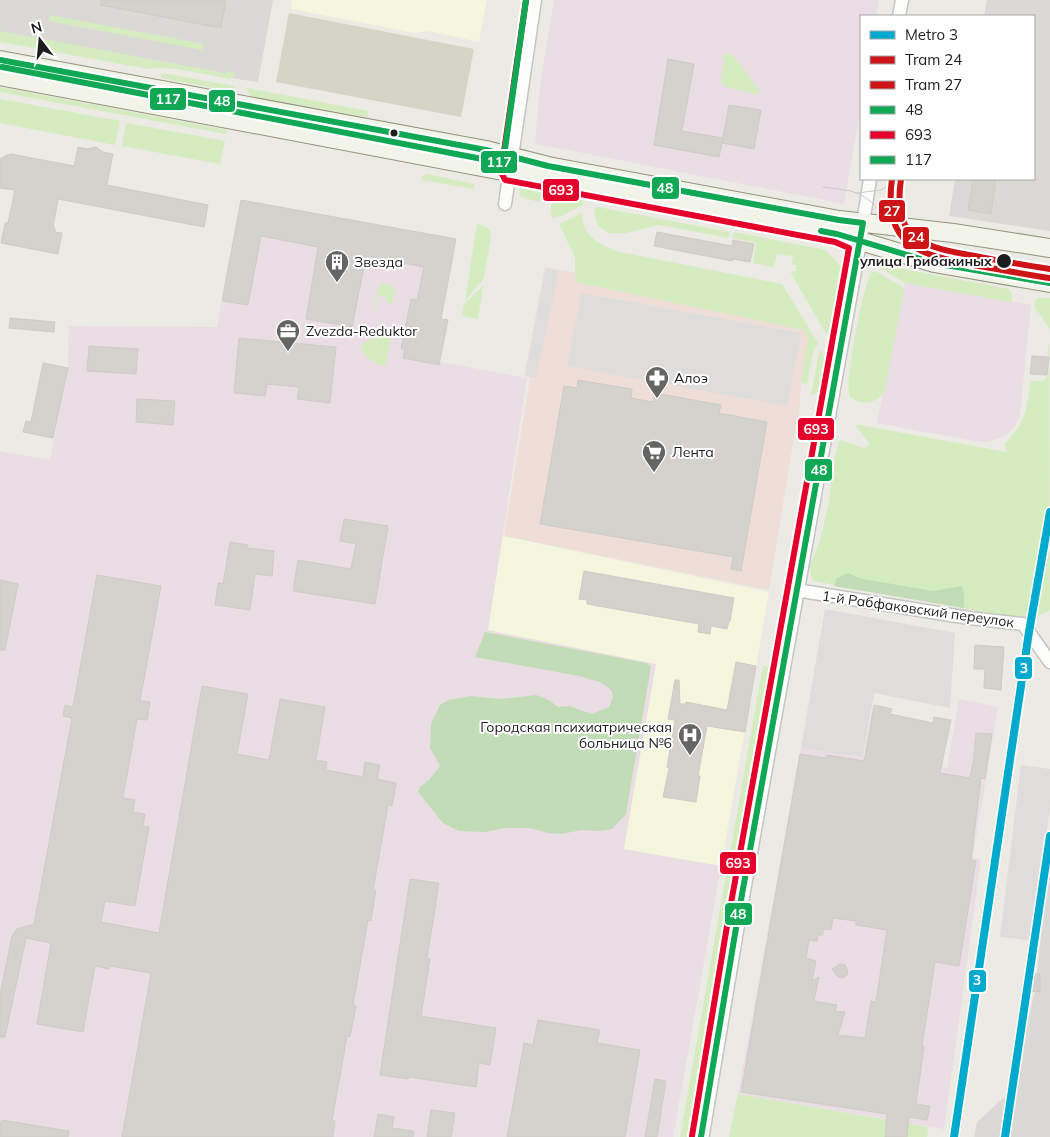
<svg xmlns="http://www.w3.org/2000/svg" width="1050" height="1137" font-family="Mulish,sans-serif">
<style>
.residential{fill:#dbd9d6}
.commercial{fill:#efded8}
.industrial{fill:#eadde3}
.education{fill:#f5f6de}
.construction{fill:#d5d5c5}
.grass{fill:#d4ecc0}
.forest{fill:#c2dcb7}
.parking{fill:#dedddb}
.building{fill:#d4d2cd;stroke:#cfcbc6;fill-rule:evenodd}
.lines{fill:none;stroke-linecap:round;stroke-linejoin:round}
.minor-casing{stroke:#c4c4c1;stroke-width:15}
.tertiary-casing{stroke:#c4c4c1;stroke-width:18}
.secondary-casing{stroke:#92957c;stroke-width:20}
.minor{stroke:#fcfcfb;stroke-width:12}
.tertiary{stroke:#fcfcfb;stroke-width:15}
.secondary{stroke:#f2f3e9;stroke-width:18}
.tram{stroke:#cacac9;stroke-width:1}
.bus-1-casing{stroke:#fff;stroke-width:10}
.bus-2-casing{stroke:#fff;stroke-width:10}
.bus-3-casing{stroke:#fff;stroke-width:10}
.bus-1{stroke:#10a855;stroke-width:6}
.bus-2{stroke:#e4002b;stroke-width:6}
.bus-3{stroke:#10a855;stroke-width:6}
.tram-1-casing{stroke:#fff;stroke-width:10}
.tram-2-casing{stroke:#fff;stroke-width:10}
.tram-1{stroke:#ce1417;stroke-width:6}
.tram-2{stroke:#ce1417;stroke-width:6}
.metro-1-casing{stroke:#fff;stroke-width:11}
.metro-1{stroke:#00a9ce;stroke-width:8}
.bus-dot{fill:#1d1d1d;stroke:#fff;stroke-width:2}
.labels{text-anchor:middle;dominant-baseline:central;stroke-width:4;stroke-linejoin:round;paint-order:stroke}
.stop-label{font-size:14px;font-weight:bold;fill:#1d1d1d;stroke:#fff;text-anchor:end}
.poi-label{font-size:14px;fill:#1d1d1d;stroke:#fff;text-anchor:start}
.street-label{font-size:14px;fill:#1d1d1d;stroke:#fff}
.line-badge{stroke:#fff;stroke-width:2}
.badge-label{font-size:14px;text-anchor:middle;font-weight:bold;fill:#fff}
</style>
<rect width="100%" height="100%" fill="#eceae4"/>
<!-- residential -->
<path class="residential" d="M0,0H273L258,82L237,79L0,34Z
M987,0H1050V231L949,216L955,179H1034V16H984Z
M1050,848V1137H974L977,1122L1010,1092L1035,991Z"/>
<!-- commercial -->
<path class="commercial" d="M545,267L590,275L589,285L805,329L810,338L801,383L799,415L794,436L769,590L504,536L530,378L524,376Z"/>
<!-- industrial -->
<path class="industrial" d="M554,0H879L876,16H861V106L844,204L537,144L535,140L541,78Z
M241,200L456,239L441,319L448,320L440,362L527,378L488,630L656,664L624,849L721,866L673,1137H0V451L50,460L68,368L69,326L217,327Z
M905,283L1031,305L1020,415L1016,424L1009,433L1000,438L987,442H979L877,423Z
M959,699L998,707L973,857L981,860L944,1129L738,1094L801,748L947,768Z"/>
<!-- education -->
<path class="education" d="M292,0H487L479,42L429,31L414,33L291,9Z
M503,536L769,592L721,866L624,849L656,664L488,630Z"/>
<!-- construction -->
<path class="construction" d="M289,13L474,49L461,117L276,82Z"/>
<!-- grass -->
<path class="grass" d="M50,15L204,44L202,50L49,21Z
M0,31L225,73L231,71L234,72L235,76L229,79C207,75 169,65 148,69L0,42Z
M727,53L733,55L759,90V93L755,94L723,86L721,82L724,56Z
M162,73L235,86V90L230,91L161,78Z
M0,87L227,130L226,134L0,92Z
M247,88L368,111L367,117L251,96L247,91Z
M0,99L120,121L115,145L0,123Z
M126,123L225,141L220,164L122,146Z
M428,174L474,184V189L421,180L423,176Z
M523,185L547,190L539,202L521,197L519,190Z
M565,193L582,197L583,205L561,216L552,218C548,207 553,197 565,193Z
M597,207L730,232L729,238L659,225L626,233H609L601,228L597,224L594,209Z
M582,213C582,236 597,242 615,251L782,284L818,343L814,350L807,384L801,383L808,338L804,330L575,282V257L559,224Z
M477,224C484,225 491,228 491,237L484,278L465,301Z
M734,232L826,250L841,267V272C838,286 835,324 826,334L791,273V271H796V265L792,264L793,256L777,254L774,267L753,263L756,243L732,238Z
M882,265L1009,289L1012,293V300L1010,302L905,283L880,268Z
M872,272H877L904,288L885,391C876,404 861,407 849,396C849,390 848,383 849,377C850,360 864,282 872,272Z
M382,283L388,284L393,287L395,293L392,303L386,302L387,297L378,296L375,310L373,309L378,289Z
M483,286L478,319L462,316L464,304Z
M1038,298H1050V329L1039,313L1035,310V301Z
M387,329L389,330L391,335L386,366C374,364 366,359 361,348L364,343Z
M1049,341L1050,610L1032,619H1022L813,581L811,575L810,565L820,541L829,502L834,459L840,440L864,448L870,444L855,425H860L1006,452L1005,443C1027,422 1026,409 1031,381H1044L1048,375L1049,357L1047,354Z
M821,350L828,366L824,377L821,391L811,395L819,352Z
M763,665L774,672L693,1137H680Z
M738,1094L928,1127L927,1137H729Z"/>
<!-- forest -->
<path class="forest" d="M849,573L858,578L932,591L962,586L964,594V608L834,586L837,578Z
M485,632L646,663L651,666L626,814L612,829L598,831L582,830L561,834L548,833L530,828H505L485,832L459,831L443,823L418,792L420,787L429,780L440,766L430,748L431,724L440,705L449,700L471,696L501,699L536,695L549,700L558,707L569,706L592,714L609,707L613,697L612,692L609,688L600,682L579,676L475,657Z"/>
<!-- parking -->
<path class="parking" d="M546,268L559,271L536,377L525,376Z
M581,293L801,333L787,406L567,366Z
M825,609L955,633L950,708L874,693L863,757L801,748Z
M1021,765L1050,769V806L1034,941L1000,937Z"/>
<!-- building -->
<path class="building" d="M101,0H226L221,28L101,5Z
M668,59L694,64L682,131L723,138L719,157L654,145Z
M729,105L761,110L754,149L722,143Z
M78,147L87,149L96,147L103,152L113,154L107,185L208,205L204,227L58,199L53,227L55,228V232L62,233L58,254L1,243L5,223H8L15,190L0,188V159L7,155L11,154L74,166Z
M973,179H996L991,214L968,210Z
M241,200L456,239L441,319L448,320L439,365L403,358L405,349H401L411,299L417,300L424,267L366,256L352,327L306,319L318,247L261,236L248,305L222,301Z
M657,232L732,246L733,240L754,244L750,262L733,259L732,261L654,246Z
M10,318L55,322L54,332L9,328Z
M239,338L281,342V340L293,341V343L336,347L330,403L297,399L299,387L267,384L265,396L234,393Z
M89,346L138,349L136,374L87,371Z
M1032,356L1049,357L1047,375L1030,374Z
M43,363L68,368L53,438L23,432L26,421L31,422Z
M578,380L632,389L631,398L653,402L655,393L721,405L719,413L767,422L741,571L731,569L733,557L540,524L564,386L577,388Z
M137,399L175,401L173,425L136,422Z
M344,519L388,526L375,604L293,591L298,560L351,569L356,544L340,541Z
M230,542L248,545L247,548L274,551L272,576L255,574L250,610L215,605L218,583L223,584Z
M584,571L734,598L730,621H729L727,629L711,626L710,634L698,632L699,624L587,604V600L579,599Z
M97,575L161,586L140,701L150,702L147,720L137,719L123,798L135,800L133,812L145,814L143,826L149,827L135,906L105,901L101,922L159,933L202,686L248,694L237,754L269,760L280,699L325,707L316,760L327,762L326,770L363,777L365,762L380,765L377,779L396,783L392,806L388,805L373,890H376L371,921L368,920L353,1005L356,1006L350,1037L347,1036L332,1121H335L333,1137H122L151,973L110,966L109,969L95,966L83,1032L37,1024L51,943L26,938L5,1037H0V995L12,936L17,929L34,924L72,718L63,716L65,705L73,707Z
M0,580L18,584L5,650H0Z
M975,645L1004,647L1001,690L984,688L985,669H974Z
M736,662L756,666L745,732L707,726L698,776H700L696,802L663,797L669,768L667,767L675,720L668,719L675,680H679L680,704H686V702L727,710Z
M874,705L892,709L890,714L933,723L934,717L951,720L940,773L970,778L973,763L976,733L992,734L985,779L981,778L971,860L976,861L959,966L935,962L922,1046H924L916,1104L930,1106L927,1120L909,1117L907,1137H885L887,1114L741,1092L800,754L826,758L827,755L864,761ZM833,918L856,921V925L887,930L876,1002L871,1001L865,1038L838,1035L845,1012L835,1011L837,1005L814,1001L819,977L812,981L816,961L806,958L809,940L817,941L818,935H823V929L831,930Z
M410,879L439,883L427,959H430L421,1016L496,1028L490,1065L479,1063L476,1087L409,1077L408,1079L380,1075Z
M840,964L845,965L848,970L847,975L842,978L837,976L832,969Z
M1029,974H1040V992L1028,991Z
M538,1020L600,1030L597,1043L640,1050L625,1137H507L524,1043L533,1045Z
M655,1079L666,1081L657,1137H645Z
M431,1110L455,1113L451,1137H427Z
M378,1114L394,1117L392,1128L414,1131L413,1137H374Z
M2,1120L69,1131L68,1137H0V1124Z"/>
<g class="lines">
<!-- minor casing -->
<g class="minor-casing">
<path id="minor" d="M899,16L902,0
M505,204L535,0
M863,223L870,179
M796,590L969,618L1023,624L1050,662"/>
</g>
<!-- tertiary casing -->
<g class="tertiary-casing">
<path id="tertiary" d="M701,1137L737,922L861,229"/>
</g>
<!-- secondary casing -->
<g class="secondary-casing">
<path id="secondary" d="M0,60L486,150L548,166L839,220L953,233L1050,248
M0,76L837,234L934,263L1050,283"/>
</g>
<!-- minor -->
<use href="#minor" class="minor"/>
<!-- tertiary -->
<use href="#tertiary" class="tertiary"/>
<!-- secondary -->
<use href="#secondary" class="secondary"/>
<!-- tram -->
<path class="tram" d="M823,187C834,189 847,189 857,193C881,203 885,226 903,239C913,247 928,247 940,250
M857,193L881,190L898,179"/>
<!-- bus-1 casing -->
<g class="bus-1-casing">
<path id="bus-1" d="M0,60L486,150L548,166L839,220L863,223L737,922L701,1137
M821,231L837,234L934,263L1050,283"/>
</g>
<!-- bus-2 casing -->
<g class="bus-2-casing">
<path id="bus-2" d="M526,0L501,172L505,180L835,242L849,248L728,920L692,1136"/>
</g>
<!-- bus-3 casing -->
<g class="bus-3-casing">
<path id="bus-3" d="M2,67L503,163L526,0"/>
</g>
<!-- bus-1 -->
<use href="#bus-1" class="bus-1"/>
<!-- bus-2 -->
<use href="#bus-2" class="bus-2"/>
<!-- bus-3 -->
<use href="#bus-3" class="bus-3"/>
<!-- tram-1 casing -->
<g class="tram-1-casing">
<path id="tram-1" d="M901,179C892,241 924,247 975,256C1000,261 1025,265 1050,269"/>
</g>
<!-- tram-2 casing -->
<g class="tram-2-casing">
<path id="tram-2" d="M892,179C883,246 918,254 973,265C998,269 1023,274 1049,278"/>
</g>
<!-- tram-1 -->
<use href="#tram-1" class="tram-1"/>
<!-- tram-2 -->
<use href="#tram-2" class="tram-2"/>
<!-- metro-1 casing -->
<g class="metro-1-casing">
<path id="metro-1" d="M954,1137L1029,632L1050,512
M1005,1137L1050,836"/>
</g>
<!-- metro-1 -->
<use href="#metro-1" class="metro-1"/>
</g>
<!-- icons -->
<defs>
<g id="building-pin" transform="scale(1.25)"><path d="M0 17L-7.5 6A9.5 9.5 0 1 1 7.5 6Z" fill="#656563" stroke="#fff"/><path d="M-4-6H4V6H1V3H-1V6H-4ZM-2.5-4.3h1.7v1.8h-1.7ZM.8-4.3h1.7v1.8H.8ZM-2.5-1h1.7V.8h-1.7ZM.8-1h1.7V.8H.8Z" fill="#fff"/></g>
<g id="office-pin" transform="scale(1.25)"><path d="M0 17L-7.5 6A9.5 9.5 0 1 1 7.5 6Z" fill="#656563" stroke="#fff"/><path d="M-6-3h4V-5.5h4V-3h4V5H-6ZM-1-4.5V-3h2v-1.5ZM-6 0V1H6V0Z" fill="#fff"/></g>
<g id="pharmacy-pin" transform="scale(1.25)"><path d="M0 17L-7.5 6A9.5 9.5 0 1 1 7.5 6Z" fill="#656563" stroke="#fff"/><path d="M-2-6h4v4h4v4h-4v4h-4v-4h-4v-4h4Z" fill="#fff"/></g>
<g id="supermarket-pin" transform="scale(1.25)"><path d="M0 17L-7.5 6A9.5 9.5 0 1 1 7.5 6Z" fill="#656563" stroke="#fff"/><path d="M-6-5.5h2.5l.6 2H6L4.5 2H-2.5L-4.4-4H-6ZM-1.5 3.2a1.3 1.3 0 1 0 .1 0ZM3 3.2a1.3 1.3 0 1 0 .1 0Z" fill="#fff"/></g>
<g id="hospital-pin" transform="scale(1.25)"><path d="M0 17L-7.5 6A9.5 9.5 0 1 1 7.5 6Z" fill="#656563" stroke="#fff"/><path d="M-5-5h3v3.5h4V-5h3V5h-3V1.5h-4V5h-3Z" fill="#fff"/></g>
</defs>
<g fill-rule="evenodd">
<use href="#building-pin" x="337" y="262"/>
<use href="#office-pin" x="288" y="331"/>
<use href="#pharmacy-pin" x="657" y="378"/>
<use href="#supermarket-pin" x="654" y="452"/>
<use href="#hospital-pin" x="690" y="735"/>
</g>
<!-- markers -->
<g class="bus-dot">
<circle cx="394" cy="133" r="4.5"/>
<circle cx="1004" cy="261" r="8"/>
</g>
<g class="labels">
<!-- stop labels -->
<g class="stop-label">
<text x="992" y="261">улица Грибакиных</text>
</g>
<!-- poi labels -->
<g class="poi-label">
<text x="354" y="262">Звезда</text>
<text x="306" y="331">Zvezda-Reduktor</text>
<text x="674" y="378">Алоэ</text>
<text x="672" y="452">Лента</text>
<text x="672" y="727" text-anchor="end">Городская психиатрическая<tspan x="672" dy="16">больница №6</tspan></text>
</g>
<!-- street labels -->
<g class="street-label">
<text transform="translate(918 609) rotate(8)">1-й Рабфаковский переулок</text>
</g>
</g>
<g class="line-badge">
<rect x="149" y="87" width="38" height="24" rx="5" fill="#10a855"/>
<rect x="208" y="89" width="28" height="24" rx="5" fill="#10a855"/>
<rect x="480" y="150" width="38" height="24" rx="5" fill="#10a855"/>
<rect x="651" y="176" width="29" height="24" rx="5" fill="#10a855"/>
<rect x="542" y="178" width="38" height="24" rx="5" fill="#e4002b"/>
<rect x="878" y="199" width="28" height="24" rx="5" fill="#ce1417"/>
<rect x="902" y="226" width="28" height="24" rx="5" fill="#ce1417"/>
<rect x="797" y="417" width="38" height="24" rx="5" fill="#e4002b"/>
<rect x="804" y="458" width="29" height="24" rx="5" fill="#10a855"/>
<rect x="1014" y="656" width="19" height="24" rx="5" fill="#00a9ce"/>
<rect x="719" y="851" width="38" height="24" rx="5" fill="#e4002b"/>
<rect x="724" y="902" width="29" height="24" rx="5" fill="#10a855"/>
<rect x="968" y="969" width="19" height="24" rx="5" fill="#00a9ce"/>
</g>
<g class="badge-label">
<text x="168" y="104">117</text>
<text x="222" y="106">48</text>
<text x="499" y="167">117</text>
<text x="665" y="193">48</text>
<text x="561" y="195">693</text>
<text x="892" y="216">27</text>
<text x="916" y="242">24</text>
<text x="816" y="434">693</text>
<text x="819" y="475">48</text>
<text x="1024" y="673">3</text>
<text x="738" y="868">693</text>
<text x="738" y="919">48</text>
<text x="977" y="985">3</text>
</g>
<!-- legend -->
<rect x="860" y="15" width="175" height="165" fill="#ffffff" stroke="#a5a5a5"/>
<rect x="870" y="31" width="25" height="8" fill="#00a9ce" stroke="#a5a5a5"/>
<text x="905" y="40" font-size="15" fill="#1d1d1d">Metro 3</text>
<rect x="870" y="56" width="25" height="8" fill="#ce1417" stroke="#a5a5a5"/>
<text x="905" y="65" font-size="15" fill="#1d1d1d">Tram 24</text>
<rect x="870" y="81" width="25" height="8" fill="#ce1417" stroke="#a5a5a5"/>
<text x="905" y="90" font-size="15" fill="#1d1d1d">Tram 27</text>
<rect x="870" y="106" width="25" height="8" fill="#10a855" stroke="#a5a5a5"/>
<text x="905" y="115" font-size="15" fill="#1d1d1d">48</text>
<rect x="870" y="131" width="25" height="8" fill="#e4002b" stroke="#a5a5a5"/>
<text x="905" y="140" font-size="15" fill="#1d1d1d">693</text>
<rect x="870" y="156" width="25" height="8" fill="#10a855" stroke="#a5a5a5"/>
<text x="905" y="165" font-size="15" fill="#1d1d1d">117</text>
<!-- north arrow -->
<g transform="translate(40 40) rotate(344)" stroke="#ffffff" stroke-width="4" paint-order="stroke">
<path d="M0-4L9 19L0 12L-9 19Z" fill="#1d1d1d"/>
<text y="-8" font-size="14" font-weight="bold" text-anchor="middle" fill="#1d1d1d">N</text>
</g>
</svg>
